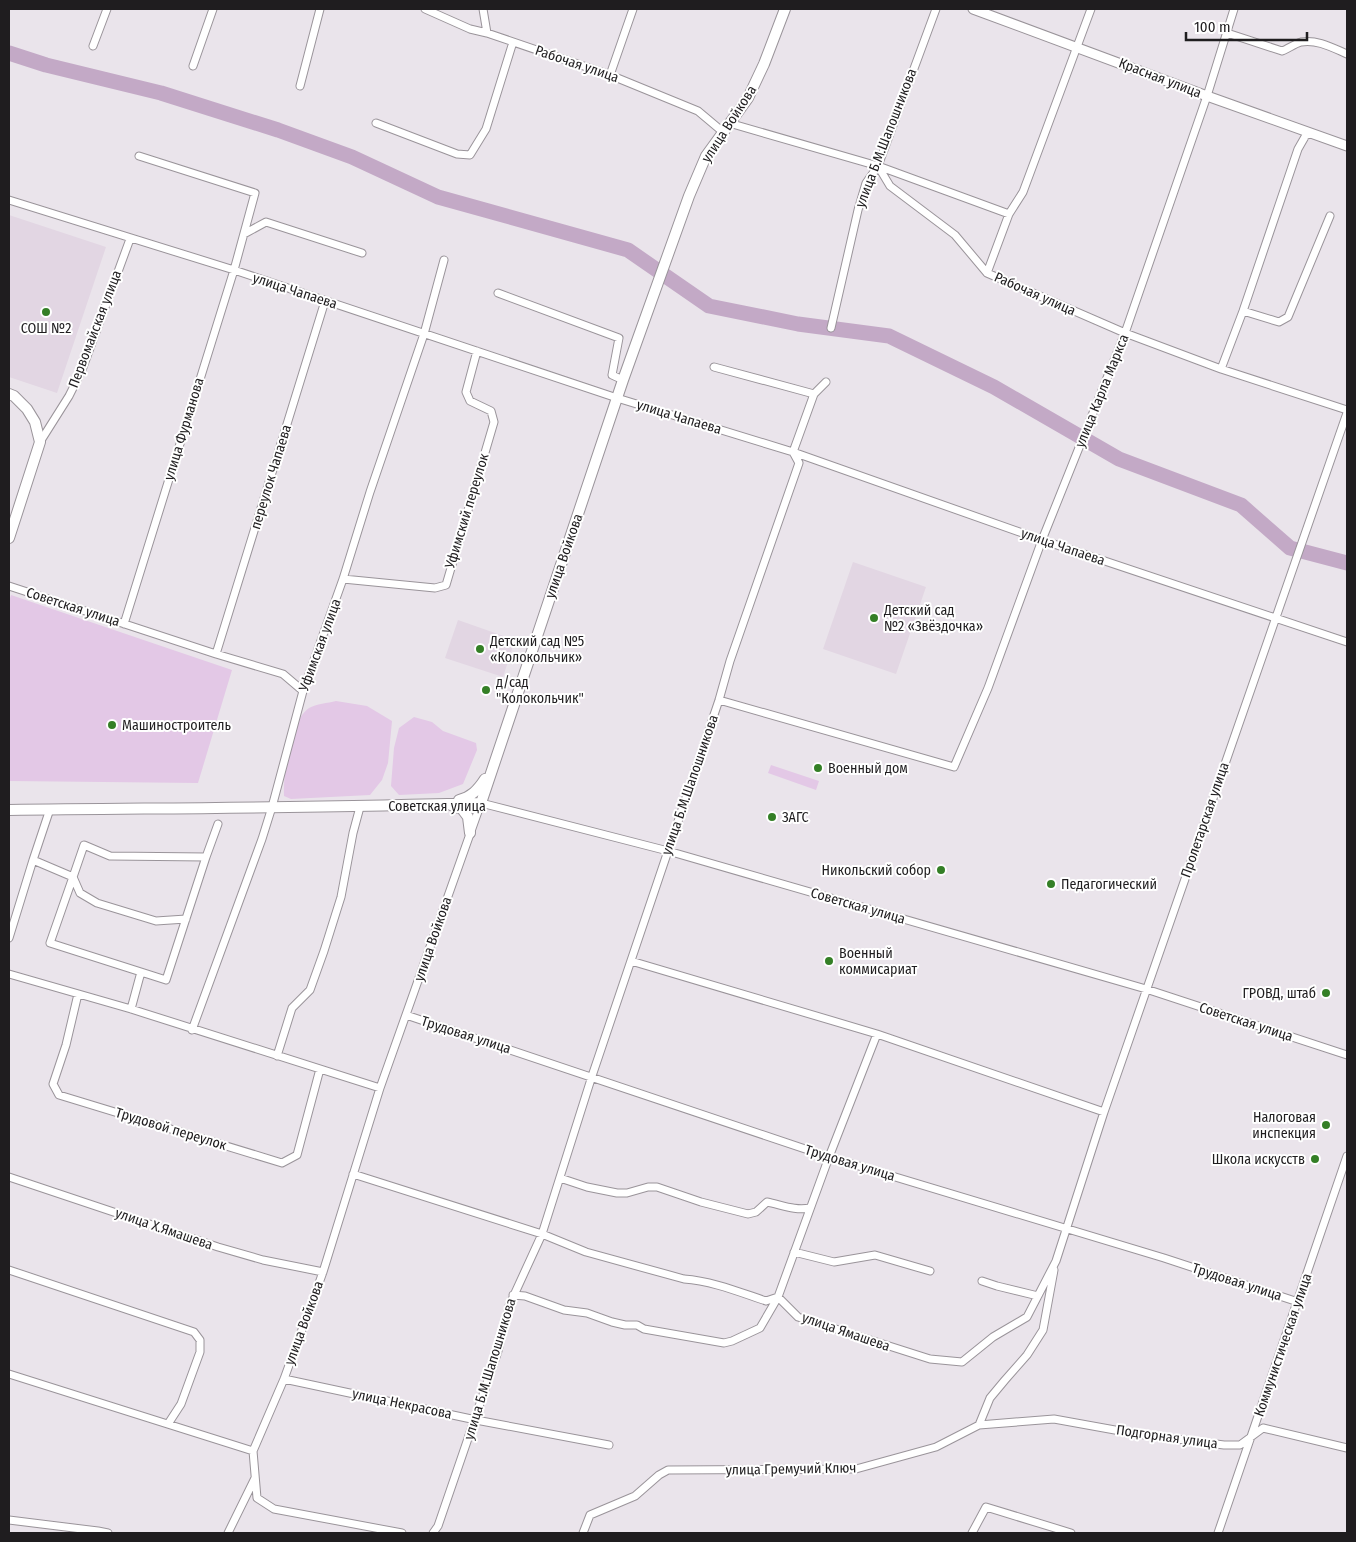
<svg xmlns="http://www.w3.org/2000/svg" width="1356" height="1542" font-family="'Fira Sans Condensed',sans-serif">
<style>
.built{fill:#e2d6e3}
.green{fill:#e3c8e6}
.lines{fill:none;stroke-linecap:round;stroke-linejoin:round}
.river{stroke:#c3a9c6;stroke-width:15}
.minor-casing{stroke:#9a949a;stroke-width:9}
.tertiary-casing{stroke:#9a949a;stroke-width:11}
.secondary-casing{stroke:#9a949a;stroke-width:12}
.minor{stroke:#fff;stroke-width:7}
.tertiary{stroke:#fff;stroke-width:9}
.secondary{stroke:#fff;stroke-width:10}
.poi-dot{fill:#347f26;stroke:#fff;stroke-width:2}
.labels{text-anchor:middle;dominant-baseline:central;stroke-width:4;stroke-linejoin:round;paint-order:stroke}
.street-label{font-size:14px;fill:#1f1d1f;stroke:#fff}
.poi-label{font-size:14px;fill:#1f1d1f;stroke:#fff;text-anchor:start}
</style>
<rect width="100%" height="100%" fill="#eae4eb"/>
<!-- built -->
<path class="built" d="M9,215L106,247L57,393L9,377Z
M853,562L926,587L896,674L823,649Z
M458,620L515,640L503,677L445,658Z"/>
<!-- green -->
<path class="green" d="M11,595L232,670L198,783L9,781V601Z
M336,701L367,706L392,721L388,763L382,780L370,795L291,799L284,796C283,774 290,721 309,708C316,704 328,703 336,701Z
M414,717L432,722L443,731L476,743L477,750L463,784L439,793L399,795L391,786L394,748L399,728Z
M771,765L819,781L816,790L768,773Z"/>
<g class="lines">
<!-- river -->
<path class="river" d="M9,53L46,65L161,93L278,130L352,157L438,197L628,250L709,306L798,324L889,336L994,387L1119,459L1241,505L1290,548L1347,563"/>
<!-- minor casing -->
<g class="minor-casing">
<path id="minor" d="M425,9L470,29L487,33L610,75L698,111L723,132
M483,9L487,33
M1227,33L1282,51C1288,49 1294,44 1301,42C1317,39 1333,48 1347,54
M93,46L107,9
M193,66L213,9
M610,75L633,9
M300,86L320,9
M376,123L457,154L470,155L486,129L513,42
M729,123L878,166L890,186L955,235L987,273L1125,333L1221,369L1347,410
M878,166L1009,214
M9,200L234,270L617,398L793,452L1042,540L1347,642
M244,234L266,222L362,253
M987,273L1009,214L1023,192L1091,9
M498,293L619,338L612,375L623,380
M1243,311L1279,322L1288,317L1330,216
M831,328L858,210L866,183L878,166L936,9
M714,367L814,394
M1221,369L1243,311L1298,149L1306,135L1312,134
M40,442L69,396L82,370L130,239
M343,579L435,588L446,585L494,422L491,411L470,401L466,392L477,351
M9,586L216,654L283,674L303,691
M124,624L234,270L255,193L139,156
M216,654L325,301
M719,700L954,767L988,688L1042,540L1125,333L1207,96L1234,9
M206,857L218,824
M33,860L73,877L84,845L110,856L206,857L166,980L141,972L131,1009
M73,877L50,943L141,972
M73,877L80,893L97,903L156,921L186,919
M9,938L33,860L50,809
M631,961L877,1034L1104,1112
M9,974L131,1009L380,1088
M78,994L66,1045L53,1084L59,1095L282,1163L297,1155L320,1069
M406,1015L829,1157L1164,1258L1298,1302
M192,1030L262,839L272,807L303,691L343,579L370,492L424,334L444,260
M277,1056L292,1008L310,990L324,951L341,897L353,833L360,807
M353,1174L542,1234L586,1252L684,1279C712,1281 739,1292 766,1301L778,1297L798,1317L930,1359L962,1362L993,1337L1027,1317L1056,1261L1104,1112L1347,413
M9,1177L218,1247L263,1260L323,1272
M560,1178L587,1187L617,1193H627L648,1187H657L701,1202L748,1214L756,1212L767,1202C782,1205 795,1211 810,1208
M794,1252L834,1262L875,1255L930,1271
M9,1270L194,1332L200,1340V1352L181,1404L168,1424
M982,1281L997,1286L1038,1296
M513,1295L525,1296L564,1310L587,1313L612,1322L625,1325H637L644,1329L724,1343L732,1341L760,1328L778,1297L829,1157L877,1034
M9,1374L253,1451
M284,1379L476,1420L609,1445
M979,1425L1054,1419L1137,1434L1224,1445H1240L1263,1428L1347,1448
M9,1520L98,1531L108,1533
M228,1533L255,1478
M402,1533L274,1509L257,1498L253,1451L284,1379L323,1272L380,1088L481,803L668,851L1146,989L1347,1055
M433,1533L438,1526L498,1351L509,1306L542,1234L592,1076L719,700L730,661L799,463L793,452L814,394L826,382
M583,1533L590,1515L635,1496L659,1475L668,1470L856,1469L936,1447L979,1425L990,1398L1005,1380L1027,1355L1043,1330L1054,1270
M972,1533L986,1507L1071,1533
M1218,1533L1347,1156"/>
</g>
<!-- tertiary casing -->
<g class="tertiary-casing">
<path id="tertiary" d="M973,9L1207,96L1347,146"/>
</g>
<!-- secondary casing -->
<g class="secondary-casing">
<path id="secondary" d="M9,394L14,396L27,409L35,422L40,442L9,538
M459,800C471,797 478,790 485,779
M451,805L462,809L468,817L470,833
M9,810C166,808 324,808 481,803L623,380L689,196L706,156L748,98L764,64L785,9"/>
</g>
<!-- minor -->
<use href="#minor" class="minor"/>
<!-- tertiary -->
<use href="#tertiary" class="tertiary"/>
<!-- secondary -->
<use href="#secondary" class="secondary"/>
</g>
<!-- markers -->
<g class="poi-dot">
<circle cx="46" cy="312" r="5"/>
<circle cx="874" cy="618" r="5"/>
<circle cx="480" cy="649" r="5"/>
<circle cx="486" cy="690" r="5"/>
<circle cx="112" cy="725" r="5"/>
<circle cx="818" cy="768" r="5"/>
<circle cx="772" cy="817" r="5"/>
<circle cx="941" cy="870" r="5"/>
<circle cx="1051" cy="884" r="5"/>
<circle cx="829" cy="961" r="5"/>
<circle cx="1326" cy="993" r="5"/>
<circle cx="1326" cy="1125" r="5"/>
<circle cx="1315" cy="1159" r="5"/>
</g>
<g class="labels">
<!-- street labels -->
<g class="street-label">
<text transform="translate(577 64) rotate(19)">Рабочая улица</text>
<text transform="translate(1160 78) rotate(21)">Красная улица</text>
<text transform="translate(729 124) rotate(-57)">улица Войкова</text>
<text transform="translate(886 138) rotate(-69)">улица Б.М.Шапошникова</text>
<text transform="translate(295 291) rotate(18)">улица Чапаева</text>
<text transform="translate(1035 294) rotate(24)">Рабочая улица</text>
<text transform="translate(95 329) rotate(-69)">Первомайская улица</text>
<text transform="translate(1102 391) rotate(-68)">улица Карла Маркса</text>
<text transform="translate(679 417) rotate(17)">улица Чапаева</text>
<text transform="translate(184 429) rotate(-73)">улица Фурманова</text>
<text transform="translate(271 477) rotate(-73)">переулок Чапаева</text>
<text transform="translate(467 511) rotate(-73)">Уфимский переулок</text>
<text transform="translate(1063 547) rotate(19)">улица Чапаева</text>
<text transform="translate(564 556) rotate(-71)">улица Войкова</text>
<text transform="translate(73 607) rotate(18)">Советская улица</text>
<text transform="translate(320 645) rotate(-70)">Уфимская улица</text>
<text transform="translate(690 785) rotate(-71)">улица Б.М.Шапошникова</text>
<text x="437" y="806">Советская улица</text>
<text transform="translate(1205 820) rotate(-71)">Пролетарская улица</text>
<text transform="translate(858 906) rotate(16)">Советская улица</text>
<text transform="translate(433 939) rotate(-71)">улица Войкова</text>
<text transform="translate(1246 1022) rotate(18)">Советская улица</text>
<text transform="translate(466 1035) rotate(18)">Трудовая улица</text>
<text transform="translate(171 1129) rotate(17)">Трудовой переулок</text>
<text transform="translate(850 1163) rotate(17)">Трудовая улица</text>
<text transform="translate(164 1229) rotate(19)">улица Х.Ямашева</text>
<text transform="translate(1237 1282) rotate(18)">Трудовая улица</text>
<text transform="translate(304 1323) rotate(-70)">улица Войкова</text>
<text transform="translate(846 1332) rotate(19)">улица Ямашева</text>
<text transform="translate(1283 1345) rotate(-71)">Коммунистическая улица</text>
<text transform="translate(490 1369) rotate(-73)">улица Б.М.Шапошникова</text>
<text transform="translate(402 1404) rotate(12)">улица Некрасова</text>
<text transform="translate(1167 1437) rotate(8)">Подгорная улица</text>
<text transform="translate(791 1469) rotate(-1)">улица Гремучий Ключ</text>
</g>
<!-- poi labels -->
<g class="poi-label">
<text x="46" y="328" text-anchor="middle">СОШ №2</text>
<text x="884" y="610">Детский сад<tspan x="884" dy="16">№2 «Звёздочка»</tspan></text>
<text x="490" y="641">Детский сад №5<tspan x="490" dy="16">«Колокольчик»</tspan></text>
<text x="496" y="682">д/сад<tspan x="496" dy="16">"Колокольчик"</tspan></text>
<text x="122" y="725">Машиностроитель</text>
<text x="828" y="768">Военный дом</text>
<text x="782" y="817">ЗАГС</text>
<text x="931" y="870" text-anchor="end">Никольский собор</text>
<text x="1061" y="884">Педагогический</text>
<text x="839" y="953">Военный<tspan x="839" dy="16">коммисариат</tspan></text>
<text x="1316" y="993" text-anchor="end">ГРОВД, штаб</text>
<text x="1316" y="1117" text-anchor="end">Налоговая<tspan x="1316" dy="16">инспекция</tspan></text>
<text x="1305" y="1159" text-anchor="end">Школа искусств</text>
</g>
</g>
<!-- border -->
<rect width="1356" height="1542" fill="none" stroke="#1f1d1f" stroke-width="20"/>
<!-- scale -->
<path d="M1186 32v8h121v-8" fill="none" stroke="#1f1d1f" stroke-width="2.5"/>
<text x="1194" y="32" font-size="15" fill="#1f1d1f" stroke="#ffffff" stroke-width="4" paint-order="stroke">100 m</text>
</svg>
